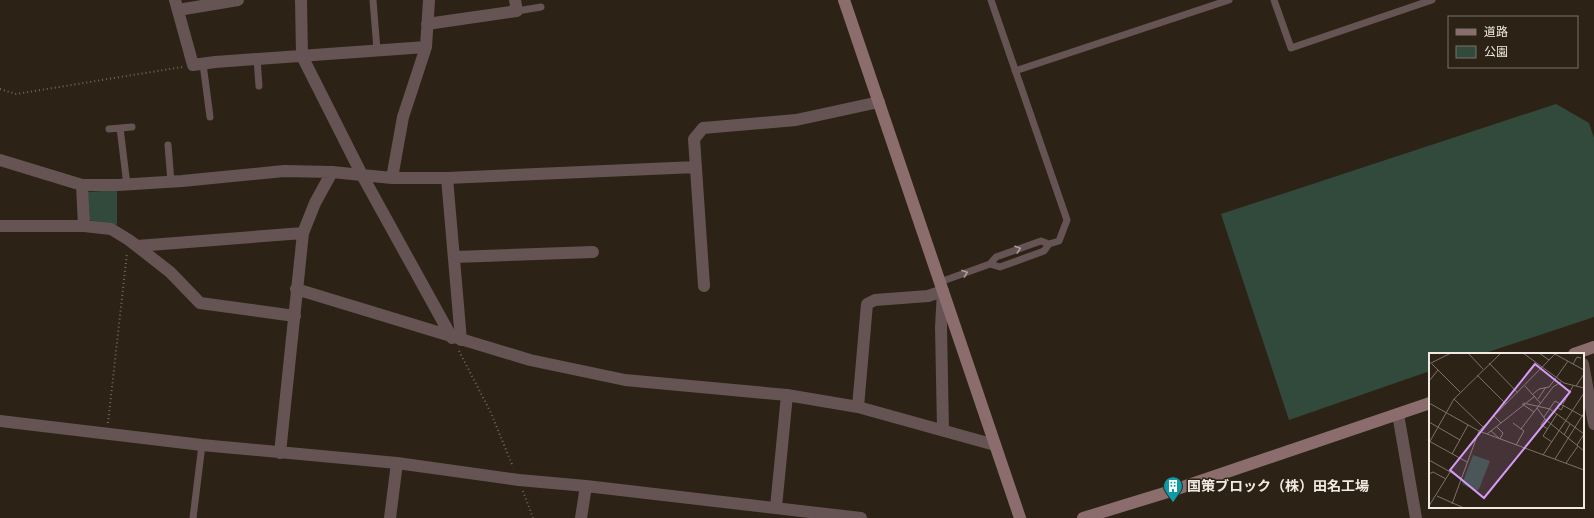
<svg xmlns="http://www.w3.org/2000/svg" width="1594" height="518" font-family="Jost,'Noto Sans JP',sans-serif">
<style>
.green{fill:#324a3c}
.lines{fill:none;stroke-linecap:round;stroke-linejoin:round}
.path{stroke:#72685e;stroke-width:2;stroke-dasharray:1 3;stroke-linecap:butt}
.lane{stroke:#665354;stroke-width:7}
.street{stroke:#665354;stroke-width:12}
.secondary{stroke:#8b6d6e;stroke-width:12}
.oneway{stroke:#ac9e9b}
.labels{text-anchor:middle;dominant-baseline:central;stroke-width:3;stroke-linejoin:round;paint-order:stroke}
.poi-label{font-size:14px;font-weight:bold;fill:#f1eae2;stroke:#2d2216;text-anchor:start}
.inset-road{fill:none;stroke:#7b7268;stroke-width:1}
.view{fill:#d69bfa;fill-opacity:0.15;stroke:#d69bfa;stroke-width:2}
.inset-edge{fill:none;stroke:#f1eae2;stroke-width:2}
</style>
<rect width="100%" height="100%" fill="#2d2216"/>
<!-- green -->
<path class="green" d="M1556,104L1589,123L1594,138V317L1482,354H1430V371L1289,420L1221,214Z
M117,190V225L89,220L88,192Z"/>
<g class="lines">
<!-- path -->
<path class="path" d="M0,89L16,94L182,67
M459,351L491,413L513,467
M108,423L127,253
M523,491L533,518"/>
<!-- lane -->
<path class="lane" d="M373,0L377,50
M1274,0L1291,48L1432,0
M517,11L541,7
M257,59L259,86
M203,64L210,117
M1015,71L1229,0
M120,128L127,185
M109,129L132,127
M168,145L171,182
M990,264L1000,267L1044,251L1049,244L1059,241L1067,220L991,0
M940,282L990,264L996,257L1041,241L1049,244
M193,518L202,445"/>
<!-- street -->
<path class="street" d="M175,0L193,65L215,62L426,47
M301,0L302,56L362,175L452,338
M178,10L238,0
M427,24L517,11L515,0
M0,160L82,185H118L182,181L284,171L332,172L392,178H447L696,167
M392,178L403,117L426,47L429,0
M447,178L461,340
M82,185L84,226
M0,226H84L111,229L129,240L170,272L200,303L295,316
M137,246L303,233
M455,257L593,252
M704,286L694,139L703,128L796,120L879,102
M296,289L530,360L625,380L787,395
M1583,364L1594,424
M858,407L867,304L875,300L928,296L943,291L941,327L943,430
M1398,414L1416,518
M0,421L202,445L397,463L519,480L586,486L861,518
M280,453L303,233L315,203L332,172
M776,507L787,395L858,407L995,445
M390,518L397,463
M581,518L586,486"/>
<!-- secondary -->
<path class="secondary" d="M844,0L1020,518
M1574,354L1594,347
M1083,518L1171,491L1430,403"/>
</g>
<!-- one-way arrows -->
<defs><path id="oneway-chevron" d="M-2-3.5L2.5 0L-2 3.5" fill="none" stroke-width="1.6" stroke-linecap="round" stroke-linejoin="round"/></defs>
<g class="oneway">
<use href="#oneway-chevron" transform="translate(1018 249) rotate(-19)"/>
<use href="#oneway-chevron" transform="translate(965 273) rotate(-20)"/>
</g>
<!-- icons -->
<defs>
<g id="building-pin" transform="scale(1)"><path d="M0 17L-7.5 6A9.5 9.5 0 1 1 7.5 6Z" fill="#0f9aa8" stroke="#2d2216"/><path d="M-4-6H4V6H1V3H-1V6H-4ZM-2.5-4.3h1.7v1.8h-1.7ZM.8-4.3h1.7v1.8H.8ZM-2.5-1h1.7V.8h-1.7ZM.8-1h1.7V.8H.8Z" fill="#fff"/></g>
</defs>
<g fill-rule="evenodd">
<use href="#building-pin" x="1173" y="486"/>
</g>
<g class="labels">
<!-- poi labels -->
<g class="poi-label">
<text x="1187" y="486">国策ブロック（株）田名工場</text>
</g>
</g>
<!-- overview -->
<g transform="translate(1429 353)">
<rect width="155" height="155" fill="#2d2216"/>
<path d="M44,102L61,108L50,136L47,138L33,131Z" fill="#324a3c"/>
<path class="inset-road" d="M39,0L54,16M94,0L135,30L155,35M110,0L120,7M124,0L155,17M60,10L89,40M0,11L22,0M3,11L31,39M144,11L148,4L152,5M48,22L77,51M127,25L139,8M0,28L9,17M96,33L112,51M147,33L155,21M104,41L110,36L120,34L127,25M25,46L54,74M109,46L117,34M0,50L50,78L155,117M94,50L121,56L155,81M131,50L128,54L132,57L135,52M93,51L105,59M134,51L144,33M108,55L116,66L155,98M115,64L126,48L155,64M116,66L112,72L119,76M0,69L31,87M72,70L106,43M84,70L95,78L87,92M92,76L124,34L132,29M62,78L71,86L74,80L68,74M58,81L72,70L65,63M135,82L141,71M0,88L38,109M123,89L114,83L128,61M0,90L25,46L72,0M148,92L155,81M23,101L39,72M114,102L155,40M126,106L155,60M0,107L32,125M137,110L149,93M0,121L4,119L17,126M8,143L35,155M23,151L50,78L126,1M0,153L21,119"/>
<path class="view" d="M106,11L141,39L55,145L21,117Z"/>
<rect width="155" height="155" class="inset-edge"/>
</g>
<!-- legend -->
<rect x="1448" y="16" width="130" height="52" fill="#2d2216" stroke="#7b7268"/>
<rect x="1456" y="29" width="20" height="6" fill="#8b6d6e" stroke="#7b7268"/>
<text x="1484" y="36" font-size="12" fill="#f1eae2">道路</text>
<rect x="1456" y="46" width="20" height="12" fill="#324a3c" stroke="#7b7268"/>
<text x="1484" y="56" font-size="12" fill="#f1eae2">公園</text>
</svg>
